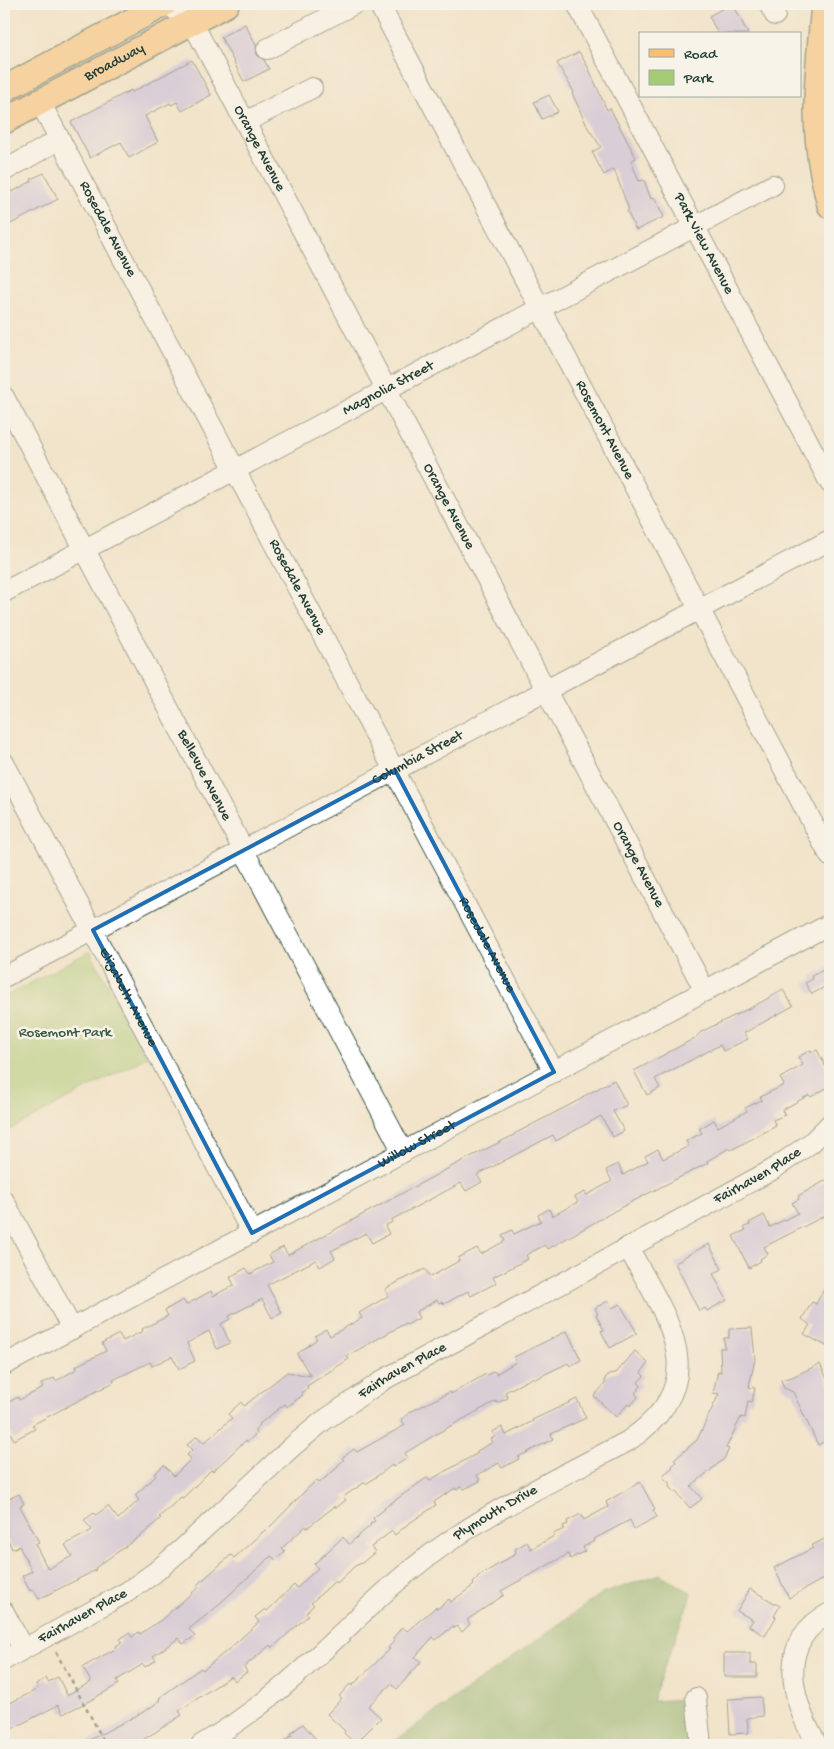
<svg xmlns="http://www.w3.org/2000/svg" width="834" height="1749" font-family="'Gochi Hand',sans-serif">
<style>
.green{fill:#a6cb75;stroke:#628454}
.forest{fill:#84af66;stroke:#52764d}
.building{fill:#bbb1e5}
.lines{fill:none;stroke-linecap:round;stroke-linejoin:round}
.minor-casing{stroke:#3f564a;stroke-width:22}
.major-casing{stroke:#3f564a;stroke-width:28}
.path{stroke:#3f564a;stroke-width:2.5;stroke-dasharray:4 4;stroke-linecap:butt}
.minor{stroke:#fff;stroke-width:20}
.major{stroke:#fcbd6f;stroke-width:25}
.marked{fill:none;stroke:#1f6fb2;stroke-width:4;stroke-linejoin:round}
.labels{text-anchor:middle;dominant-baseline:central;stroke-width:5;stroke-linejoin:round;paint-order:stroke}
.street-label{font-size:15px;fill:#1f3d34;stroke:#f7f3e8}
.park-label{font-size:15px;fill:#3a5941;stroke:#f7f3e8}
</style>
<rect width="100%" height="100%" fill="#f7f3e8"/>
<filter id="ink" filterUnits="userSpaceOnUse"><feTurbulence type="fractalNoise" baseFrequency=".02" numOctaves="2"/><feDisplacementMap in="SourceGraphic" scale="10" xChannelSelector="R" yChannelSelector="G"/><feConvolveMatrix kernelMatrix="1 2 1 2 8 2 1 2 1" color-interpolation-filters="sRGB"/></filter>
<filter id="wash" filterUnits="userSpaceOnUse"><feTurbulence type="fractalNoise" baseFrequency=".0096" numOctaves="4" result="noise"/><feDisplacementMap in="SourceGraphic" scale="20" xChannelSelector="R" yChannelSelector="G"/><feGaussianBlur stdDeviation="1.12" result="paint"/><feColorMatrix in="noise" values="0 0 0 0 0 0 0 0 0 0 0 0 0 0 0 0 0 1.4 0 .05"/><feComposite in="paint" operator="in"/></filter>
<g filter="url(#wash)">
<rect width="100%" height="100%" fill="#f2e4ca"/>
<!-- green -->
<path class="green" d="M90,951L147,1057L4,1133V997Z"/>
<!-- forest -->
<path class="forest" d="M660,1574L692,1593L652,1701L696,1698L701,1745H389L601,1594Z"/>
<g id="blocks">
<!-- building -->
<path class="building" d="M731,4H733L748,34H718L709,16Z
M245,24L256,45L257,55L264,60L269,69L244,82L221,37Z
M579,52L588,67L607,110L610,108L636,158L631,161L639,181L644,180L651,199L654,197L664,217L636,230L627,211L629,210L614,169L604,175L592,152L601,147L588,128L572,93L574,92L557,63Z
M192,60L211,95L182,111L177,102L171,105L170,103L145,116L158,142L129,158L121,142L90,158L71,122L131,90L132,92Z
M549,95L558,112L542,119L534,102Z
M44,173L58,199L11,224L8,219L4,222V183L6,182L12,192L32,181L31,179Z
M830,967V984L812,994L805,983L813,979L811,976Z
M783,990L793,1006L744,1033L748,1039L723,1051L720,1045L655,1079L660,1088L647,1095L634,1071L695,1038L701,1032L754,1006Z
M811,1050L812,1052L817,1050L830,1075V1086L811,1097L809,1095L782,1110L785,1115L773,1120L776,1126L731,1150L729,1148L707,1161L708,1163L696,1169L618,1209L548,1249L545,1245L526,1255L528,1259L493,1277L496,1283L471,1296L468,1291L444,1304L442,1302L439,1303L437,1300L416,1312L419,1318L407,1325L406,1323L347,1356L349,1359L307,1386L308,1388L301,1393L303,1395L287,1407L285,1404L259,1424L260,1425L254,1430L257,1433L247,1442L246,1440L213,1471L211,1470L183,1498L181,1497L159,1517L161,1518L143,1534L95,1568L96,1570L39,1599L33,1589L30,1591L22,1576L32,1571L19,1546L12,1549L8,1540L4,1542V1501L19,1494L24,1504L20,1506L39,1542L35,1544L48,1569L72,1556L65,1545L92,1530L84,1520L94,1513L96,1515L108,1506L118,1519L139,1500L135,1495L156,1476L154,1474L164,1465L174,1476L191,1459L187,1455L192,1450L187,1445L197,1436L204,1443L232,1418L228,1414L241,1402L244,1406L287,1372L311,1376L297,1354L317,1339L315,1336L326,1329L330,1336L362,1318L359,1313L388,1296L385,1289L400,1281L425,1269L430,1277L459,1261L458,1258L477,1248L481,1254L505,1241L502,1235L512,1230L514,1234L541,1221L538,1215L549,1209L552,1216L578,1202L575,1197L585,1192L587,1195L612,1181L606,1170L618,1164L623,1175L648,1161L645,1156L658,1149L663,1159L689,1146L686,1141L702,1133L699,1129L714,1120L718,1127L747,1111L745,1108L762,1100L760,1097L784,1085L780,1078L803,1065L798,1057Z
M614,1080L627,1105L613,1111L624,1131L613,1137L601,1116L556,1141L553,1135L477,1175L482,1182L466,1191L461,1183L391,1220L392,1222L385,1226L389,1234L372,1243L366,1233L331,1251L335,1258L320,1267L316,1260L267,1285L282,1313L272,1318L262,1299L229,1316L230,1319L221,1324L230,1343L217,1349L209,1331L187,1343L195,1361L179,1369L172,1356L152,1366L150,1362L113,1380L114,1382L32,1425L35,1429L14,1440L4,1420V1405L18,1397L19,1400L43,1388L41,1384L54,1378L56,1381L77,1369L76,1366L106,1351L102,1343L119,1334L123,1341L143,1331L142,1329L168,1316L165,1310L183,1300L186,1305L211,1291L213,1296L234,1285L230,1277L246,1268L250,1274L273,1262L269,1255L283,1247L288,1255L462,1161L514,1135V1134L583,1098L582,1097Z
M830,1178V1213L764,1247L768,1254L760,1259L761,1261L749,1268L733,1236L746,1230L744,1227L750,1225L749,1223L764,1215L770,1227L798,1213L792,1203L799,1199L798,1196Z
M709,1244L722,1269L713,1274L727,1300L707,1311L705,1308L699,1311L675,1263L683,1259L682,1258Z
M830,1278V1348L804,1334L810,1325L802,1319L812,1302L816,1304Z
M608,1301L612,1308L620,1304L637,1333L610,1348L601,1331L604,1330L596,1315L598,1314L595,1308Z
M752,1328L755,1359L749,1387L755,1388L752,1402L748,1401L745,1418L741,1417L726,1448L729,1449L724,1459L691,1486L702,1499L690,1508L676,1492H674L669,1487L670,1484L662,1476L673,1467L672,1466L676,1462L674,1460L697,1440L719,1394L713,1393L718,1371L721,1372L720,1348H725L724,1338H729V1329Z
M567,1331L581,1360L570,1366L568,1363L535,1379L534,1377L505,1392L508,1398L497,1403L496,1401L438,1433L405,1453L408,1458L393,1467L392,1465L366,1484L365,1482L343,1497L346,1500L336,1508L335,1506L307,1528L306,1526L282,1548L285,1551L276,1560L271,1556L214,1609L189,1629L195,1636L183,1644L179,1638L153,1656L156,1660L145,1667L143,1664L117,1680L119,1684L91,1700L63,1714L58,1705L4,1733V1706L36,1690L38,1688L36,1684L46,1678L48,1682L58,1677L67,1695L91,1682L83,1667L117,1648L116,1646L122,1642L120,1639L129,1633L132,1637L139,1632L140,1634L161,1620L199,1587L197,1585L231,1555L234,1558L265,1530L266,1531L308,1488L317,1480L319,1483L338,1467L337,1466L344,1460L342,1458L354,1449L357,1452L405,1425L401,1419L409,1414L408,1413L450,1392L451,1394L486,1374L487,1375L494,1371L496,1374L516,1362L514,1357Z
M635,1351L648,1363L641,1373L644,1376L638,1382L641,1386L635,1393L638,1397L630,1406L628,1404L616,1417L594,1396L605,1384V1378L610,1374L616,1373Z
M820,1364L830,1385V1439L818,1445L793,1392L784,1388L781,1380L792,1377Z
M577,1399L586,1418L551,1434L553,1439L518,1457L519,1459L502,1468L499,1463L477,1475L480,1481L464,1489L462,1486L456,1490L455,1488L434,1502L436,1505L408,1524L395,1535L392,1531L371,1547L375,1552L362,1563L355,1566L337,1583L335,1581L311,1603L314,1605L306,1613L309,1615L272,1648L270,1645L244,1667L247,1672L235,1681L231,1676L179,1711L182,1715L135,1745H80L147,1710L161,1700L159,1698L201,1668L203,1670L229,1649L259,1622L255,1617L265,1609L267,1611L294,1585L297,1588L318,1568L314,1564L343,1537L349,1544L371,1525L370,1524L375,1521L373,1518L385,1509L384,1508L428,1477L430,1480L478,1453L477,1451L493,1442L491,1439L495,1437L492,1432L502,1427L506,1435L533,1421L532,1420Z
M640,1482L655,1509L653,1510L657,1517L634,1529L630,1520L594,1539L595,1541L583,1547L585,1551L570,1559L568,1554L501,1591L504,1595L467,1620L470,1624L462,1632L457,1626L454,1628L453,1626L436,1640L433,1637L415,1657L421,1662L397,1689L391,1684L368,1706L381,1718L355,1744L344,1733L345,1731L327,1714L342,1698L339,1696L350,1684L352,1686L390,1649L388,1648L395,1640L393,1638L402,1627L407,1631L436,1607L437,1609L449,1599L451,1602L474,1585L473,1583L478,1578L477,1577L514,1555L516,1552L515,1549L527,1542L531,1549L554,1536L553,1534L564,1529L563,1526L568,1524L567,1521L581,1514L584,1520L608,1507L606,1502Z
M830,1536V1575L789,1598L774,1568L813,1548L811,1546Z
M750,1589L780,1606L774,1616L776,1617L765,1636L749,1626L753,1620L737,1611Z
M724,1653H750V1664H757V1677H724Z
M761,1697L763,1716L747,1718L749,1733L730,1734L728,1699Z
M303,1724L321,1745H280L292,1735L291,1733Z"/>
</g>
</g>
<g filter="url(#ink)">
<use href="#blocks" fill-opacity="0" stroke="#3f564a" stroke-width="1"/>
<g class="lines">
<!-- minor casing -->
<g class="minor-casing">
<g id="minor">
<path id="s1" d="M167,4L192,22L705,991"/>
<path id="s2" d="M379,4L830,856"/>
<path id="s3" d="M577,4L830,483"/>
<path d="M769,4L775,15"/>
<path d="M267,49L354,4"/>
<path id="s4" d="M40,102L554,1072"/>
<path d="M245,122L312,88"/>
<path d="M4,171L60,139"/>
<path id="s5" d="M4,397L403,1152"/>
<path id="s6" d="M4,592L773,185"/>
<path id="s7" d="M4,763L252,1233"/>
<path id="s8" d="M4,977L830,540"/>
<path d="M4,1201L72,1329"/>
<path id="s9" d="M4,1365L830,924"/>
<path d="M4,1612L23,1649"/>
<path id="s10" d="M4,1660L96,1609L127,1592L154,1573L181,1550L294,1445L323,1421L385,1379L772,1170L811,1143L830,1124"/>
<path d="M696,1698L701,1745"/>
<path d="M815,1741C791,1698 776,1641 830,1613"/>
<path id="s11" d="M201,1745C242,1721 280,1691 315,1658C346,1630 375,1599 407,1573C473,1518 553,1481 628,1441C717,1380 667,1320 628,1247"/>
</g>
</g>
<!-- major casing -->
<g class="major-casing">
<g id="major">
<path d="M824,4C820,54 813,105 820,155C822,172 826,188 830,205"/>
<path d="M4,89L164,4"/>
<path id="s12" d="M4,121L226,4"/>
</g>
</g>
<!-- path -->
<path class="path" d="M56,1652L106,1745"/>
<!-- minor -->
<use href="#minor" class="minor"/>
<!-- major -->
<use href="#major" class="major"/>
</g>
</g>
<!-- marked area -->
<path d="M0 0H834V1749H0ZM395,770L554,1072L252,1233L93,930Z" fill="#f2e4ca" fill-opacity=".55" fill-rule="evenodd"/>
<path class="marked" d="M395,770L554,1072L252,1233L93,930Z"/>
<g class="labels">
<!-- street labels -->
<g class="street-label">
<text stroke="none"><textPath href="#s12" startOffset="125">Broadway</textPath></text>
<text stroke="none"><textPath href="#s1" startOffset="174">Orange Avenue</textPath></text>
<text stroke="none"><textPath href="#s4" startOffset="144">Rosedale Avenue</textPath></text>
<text stroke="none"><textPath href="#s3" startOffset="271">Park View Avenue</textPath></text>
<text stroke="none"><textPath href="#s6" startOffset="435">Magnolia Street</textPath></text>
<text stroke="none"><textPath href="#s2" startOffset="482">Rosemont Avenue</textPath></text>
<text stroke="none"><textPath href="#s1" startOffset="579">Orange Avenue</textPath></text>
<text stroke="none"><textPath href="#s4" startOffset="549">Rosedale Avenue</textPath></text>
<text stroke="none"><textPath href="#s8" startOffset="468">Columbia Street</textPath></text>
<text stroke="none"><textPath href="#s5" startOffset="428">Bellevue Avenue</textPath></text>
<text stroke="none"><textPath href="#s1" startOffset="984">Orange Avenue</textPath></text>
<text stroke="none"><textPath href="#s4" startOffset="954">Rosedale Avenue</textPath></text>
<text stroke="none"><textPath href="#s7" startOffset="265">Elizabeth Avenue</textPath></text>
<text stroke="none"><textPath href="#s9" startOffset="468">Willow Street</textPath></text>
<text stroke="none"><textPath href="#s10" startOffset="900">Fairhaven Place</textPath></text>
<text stroke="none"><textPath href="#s10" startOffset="495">Fairhaven Place</textPath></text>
<text stroke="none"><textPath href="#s11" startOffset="376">Plymouth Drive</textPath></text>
<text stroke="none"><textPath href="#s10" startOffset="90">Fairhaven Place</textPath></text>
</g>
<!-- park labels -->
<g class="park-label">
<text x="65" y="1033">Rosemont Park</text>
</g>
</g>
<!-- margin -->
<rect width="834" height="1749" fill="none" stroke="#f7f3e8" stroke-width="20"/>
<!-- legend -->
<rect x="639" y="32" width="162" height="65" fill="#f7f3e8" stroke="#a1aaa0"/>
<rect x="649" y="49" width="25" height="8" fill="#fcbd6f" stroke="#a1aaa0"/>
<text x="684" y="58" font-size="15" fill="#1f3d34">Road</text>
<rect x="649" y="70" width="25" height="15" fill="#a6cb75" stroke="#a1aaa0"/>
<text x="684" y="82" font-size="15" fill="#1f3d34">Park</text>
</svg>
